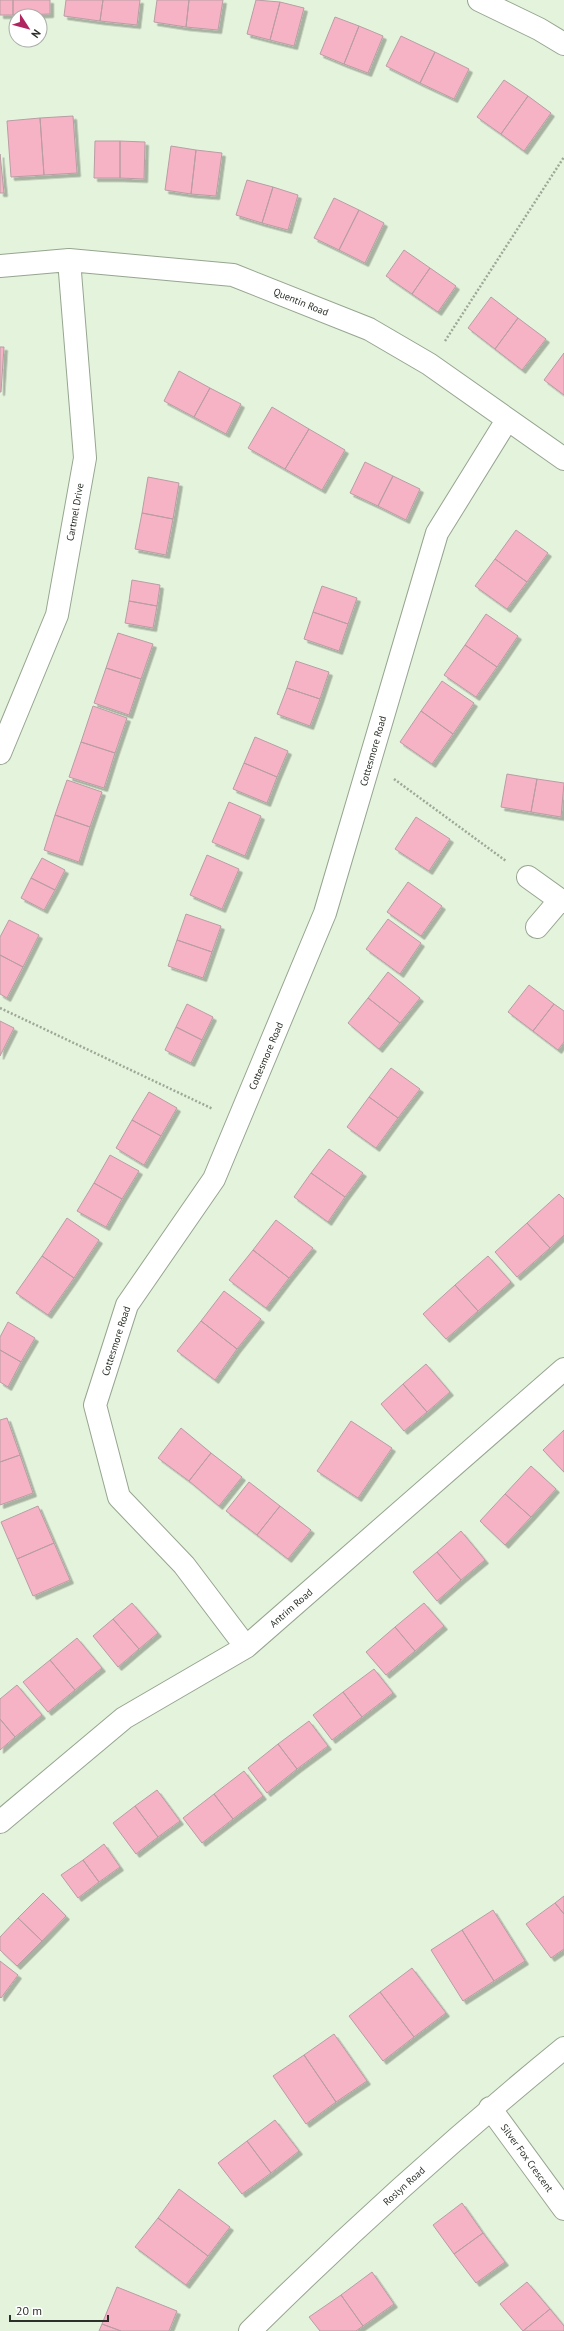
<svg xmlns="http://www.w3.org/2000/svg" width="564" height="2331" font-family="'PT Sans',sans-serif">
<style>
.building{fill:#f7b3c6;stroke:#b99da4;filter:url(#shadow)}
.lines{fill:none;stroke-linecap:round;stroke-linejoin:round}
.minor-casing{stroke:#96a590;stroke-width:24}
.tertiary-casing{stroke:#96a590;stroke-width:24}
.path{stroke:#9da897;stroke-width:2.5;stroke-dasharray:2 2;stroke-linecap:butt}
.minor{stroke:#fff;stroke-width:22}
.tertiary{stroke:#fff;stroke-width:22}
.labels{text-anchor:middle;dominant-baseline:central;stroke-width:4;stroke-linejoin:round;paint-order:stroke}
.street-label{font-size:10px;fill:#2b3128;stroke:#fff}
</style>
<defs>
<filter id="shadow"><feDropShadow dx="3.5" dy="3.5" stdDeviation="0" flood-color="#0004"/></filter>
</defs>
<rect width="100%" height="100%" fill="#e4f3dc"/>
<!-- building -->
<path class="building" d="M0,0H13V15H0Z
M13,0H50V14L13,15Z
M66,0H103L100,21L64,16Z
M103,0H140L137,25L100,21Z
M157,0H189L186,27L154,22Z
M189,0H223L218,30L186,27Z
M256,0L280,2L270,40L247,34Z
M280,2L304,8L294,46L270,40Z
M335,17L359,26L344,64L320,54Z
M359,26L383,36L368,73L344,64Z
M401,36L435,52L420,83L386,66Z
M435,52L469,69L454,99L420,83Z
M504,80L528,96L501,134L477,117Z
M528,96L551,113L524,151L501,134Z
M73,116L77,173L44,175L40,118Z
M40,118L44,175L11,177L7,121Z
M95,141H120V178H94Z
M120,141L145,142L144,179L120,178Z
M171,146L196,150L191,194L165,190Z
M196,150L222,153L216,196L191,194Z
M0,154L4,193H0Z
M247,180L273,187L262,223L236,215Z
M273,187L298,195L288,230L262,223Z
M334,198L359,210L339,250L314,238Z
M359,210L384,223L365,263L339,250Z
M404,250L430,268L412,294L386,276Z
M430,268L456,286L438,312L412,294Z
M491,297L518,318L495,349L468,328Z
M518,318L546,339L522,370L495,349Z
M0,347H4L1,392H0Z
M564,353V395L544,380Z
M179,371L210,388L194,417L164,401Z
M210,388L241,404L226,434L194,417Z
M272,407L309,429L285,469L248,448Z
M309,429L345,450L322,490L285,469Z
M365,462L393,476L378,506L350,493Z
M393,476L420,489L406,520L378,506Z
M148,477L179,483L173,519L142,513Z
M142,513L173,519L166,555L135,549Z
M516,530L548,553L527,582L495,559Z
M495,559L527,582L507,609L475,586Z
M132,580L160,585L157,606L129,601Z
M322,586L357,598L348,624L313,612Z
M129,601L157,606L153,628L125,623Z
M313,612L348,624L339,651L304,639Z
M486,614L518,636L497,667L465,645Z
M118,633L153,644L141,679L106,668Z
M465,645L497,667L476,697L444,675Z
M296,661L329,672L320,699L287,688Z
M106,668L141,679L129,715L94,703Z
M442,681L474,703L453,734L421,711Z
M287,688L320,699L310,726L277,714Z
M93,706L127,718L115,753L81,742Z
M421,711L453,734L432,764L400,742Z
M255,737L288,751L277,777L244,763Z
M81,742L115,753L104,788L69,777Z
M244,763L277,777L267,803L233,789Z
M507,774L537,779L531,812L501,807Z
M537,779L564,783L561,817L531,812Z
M67,780L102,792L90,827L55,815Z
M229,802L261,816L245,856L212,842Z
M55,815L90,827L79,862L44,850Z
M416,817L450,839L429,871L395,849Z
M207,855L239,869L222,909L190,895Z
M42,858L65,870L55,890L31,878Z
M31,878L55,890L44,910L21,898Z
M408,882L442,906L421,936L387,912Z
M186,914L221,926L212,952L177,940Z
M388,919L421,943L400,974L366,949Z
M9,920L39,935L23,967L0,955V937Z
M177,940L212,952L203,978L168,966Z
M0,955L23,967L7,998L0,994Z
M388,972L420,998L400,1023L368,998Z
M529,985L554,1004L533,1031L508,1012Z
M368,998L400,1023L379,1049L348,1023Z
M187,1004L213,1017L202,1040L176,1027Z
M554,1004L564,1011V1042L558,1050L533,1031Z
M0,1021L14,1028L0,1056Z
M176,1027L202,1040L191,1063L165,1050Z
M391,1068L420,1089L398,1118L369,1097Z
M149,1092L177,1108L161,1136L132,1120Z
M369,1097L398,1118L376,1148L347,1127Z
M132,1120L161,1136L144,1165L116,1148Z
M329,1149L363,1173L345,1197L311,1173Z
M110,1155L139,1171L122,1199L94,1183Z
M311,1173L345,1197L328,1222L294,1197Z
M94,1183L122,1199L106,1227L77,1211Z
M559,1194L564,1199V1235L550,1248L527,1223Z
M67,1218L99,1240L74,1278L42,1256Z
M276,1220L313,1248L289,1278L253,1250Z
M527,1223L550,1248L517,1277L495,1252Z
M253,1250L289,1278L266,1308L229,1280Z
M42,1256L74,1278L48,1315L16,1293Z
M488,1256L511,1282L478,1311L455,1285Z
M455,1285L478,1311L446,1339L423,1314Z
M224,1291L261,1319L237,1349L201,1321Z
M201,1321L237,1349L215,1380L177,1351Z
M8,1322L35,1338L21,1362L0,1350V1337Z
M0,1350L21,1362L8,1387L0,1382Z
M426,1364L450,1392L427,1412L403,1384Z
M403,1384L427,1412L404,1431L381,1404Z
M7,1418L20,1455L0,1462V1420Z
M351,1421L392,1448L358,1498L317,1471Z
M181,1428L211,1453L189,1481L158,1458Z
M564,1430V1472L543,1450Z
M211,1453L242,1477L219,1506L189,1481Z
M20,1455L33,1493L0,1505V1462Z
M531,1466L556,1489L531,1517L505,1494Z
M249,1482L280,1506L257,1535L226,1511Z
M505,1494L531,1517L505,1545L480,1521Z
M38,1506L54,1543L17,1559L1,1522Z
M280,1506L311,1530L288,1559L257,1535Z
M461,1531L485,1560L461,1580L437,1552Z
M54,1543L70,1580L33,1596L17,1559Z
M437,1552L461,1580L437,1601L413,1572Z
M132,1603L158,1633L139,1649L113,1619Z
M424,1603L444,1626L415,1651L395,1627Z
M113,1619L139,1649L118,1667L93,1636Z
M395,1627L415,1651L386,1675L366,1652Z
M77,1638L102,1668L75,1690L50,1660Z
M50,1660L75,1690L48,1712L23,1682Z
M374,1669L393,1693L362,1717L343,1692Z
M17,1685L42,1715L15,1737L0,1719V1699Z
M343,1692L362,1717L332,1740L313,1715Z
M0,1719L15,1737L0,1750Z
M309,1721L328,1746L297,1769L278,1744Z
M278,1744L297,1769L267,1793L248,1768Z
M244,1771L263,1796L233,1819L214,1794Z
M157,1790L180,1821L158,1837L135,1806Z
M214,1794L233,1819L202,1843L183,1818Z
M135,1806L158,1837L136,1854L113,1823Z
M104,1844L120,1867L99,1882L83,1860Z
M83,1860L99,1882L78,1898L61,1875Z
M43,1893L66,1916L42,1941L18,1918Z
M564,1896V1914L555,1903Z
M555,1903L564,1914V1949L551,1958L526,1924Z
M493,1910L525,1961L494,1981L462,1930Z
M18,1918L42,1941L17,1966L0,1950V1937Z
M462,1930L494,1981L463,2001L431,1950Z
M0,1961L18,1975L1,1998L0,1997Z
M412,1968L446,2013L414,2037L380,1992Z
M380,1992L414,2037L383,2061L349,2016Z
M334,2034L367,2081L336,2102L304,2055Z
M304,2055L336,2102L306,2124L273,2076Z
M275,2120L299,2151L271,2173L247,2141Z
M247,2141L271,2173L242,2194L218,2163Z
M179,2189L230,2227L208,2256L158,2218Z
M462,2203L483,2233L454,2254L433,2225Z
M158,2218L208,2256L186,2285L135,2247Z
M483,2233L505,2262L476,2283L454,2254Z
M372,2272L394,2304L363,2326L341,2295Z
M527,2282L550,2309L523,2331L500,2304Z
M117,2287L177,2311L169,2331H121L102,2324Z
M341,2295L363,2326L356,2331H320L309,2317Z
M550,2309L564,2326V2331H523Z
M102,2324L121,2331H99Z"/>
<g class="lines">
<!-- minor casing -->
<g class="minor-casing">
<path id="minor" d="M0,266L69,260L233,275L369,329L429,364L564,459
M0,753L57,615L85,458L69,260
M528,877L560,900
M537,927L560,900L564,902
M246,1647L184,1565L119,1497L95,1405L127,1305L214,1179L325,913L437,533L507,420
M0,1822L124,1718L246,1647L564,1369
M490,2108L564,2209
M250,2331C350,2232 455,2137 564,2048"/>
</g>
<!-- tertiary casing -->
<g class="tertiary-casing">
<path id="tertiary" d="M479,0L539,29L564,44"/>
</g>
<!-- path -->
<path class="path" d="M445,341L564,157
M394,779L506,861
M0,1008L213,1109"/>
<!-- minor -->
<use href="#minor" class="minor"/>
<!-- tertiary -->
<use href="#tertiary" class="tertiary"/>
</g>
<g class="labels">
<!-- street labels -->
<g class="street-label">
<text transform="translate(301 302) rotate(22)">Quentin Road</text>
<text transform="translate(75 512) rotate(-80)">Cartmel Drive</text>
<text transform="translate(373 751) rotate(-74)">Cottesmore Road</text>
<text transform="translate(266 1056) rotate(-67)">Cottesmore Road</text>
<text transform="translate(116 1341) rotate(-72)">Cottesmore Road</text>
<text transform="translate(291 1608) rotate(-41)">Antrim Road</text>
<text transform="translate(527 2158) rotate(54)">Silver Fox Crescent</text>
<text transform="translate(404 2186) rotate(-42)">Roslyn Road</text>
</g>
</g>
<!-- north arrow -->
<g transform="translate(28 28) rotate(126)"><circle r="19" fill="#ffffff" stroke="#aaada9"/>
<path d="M0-3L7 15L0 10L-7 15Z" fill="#b02460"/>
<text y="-6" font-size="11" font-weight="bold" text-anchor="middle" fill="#2b3128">N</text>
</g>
<!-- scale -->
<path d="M10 2315v6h98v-6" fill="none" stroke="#2b3128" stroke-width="2"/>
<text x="16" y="2315" font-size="12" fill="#2b3128" stroke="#ffffff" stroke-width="3" paint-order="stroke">20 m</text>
</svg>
